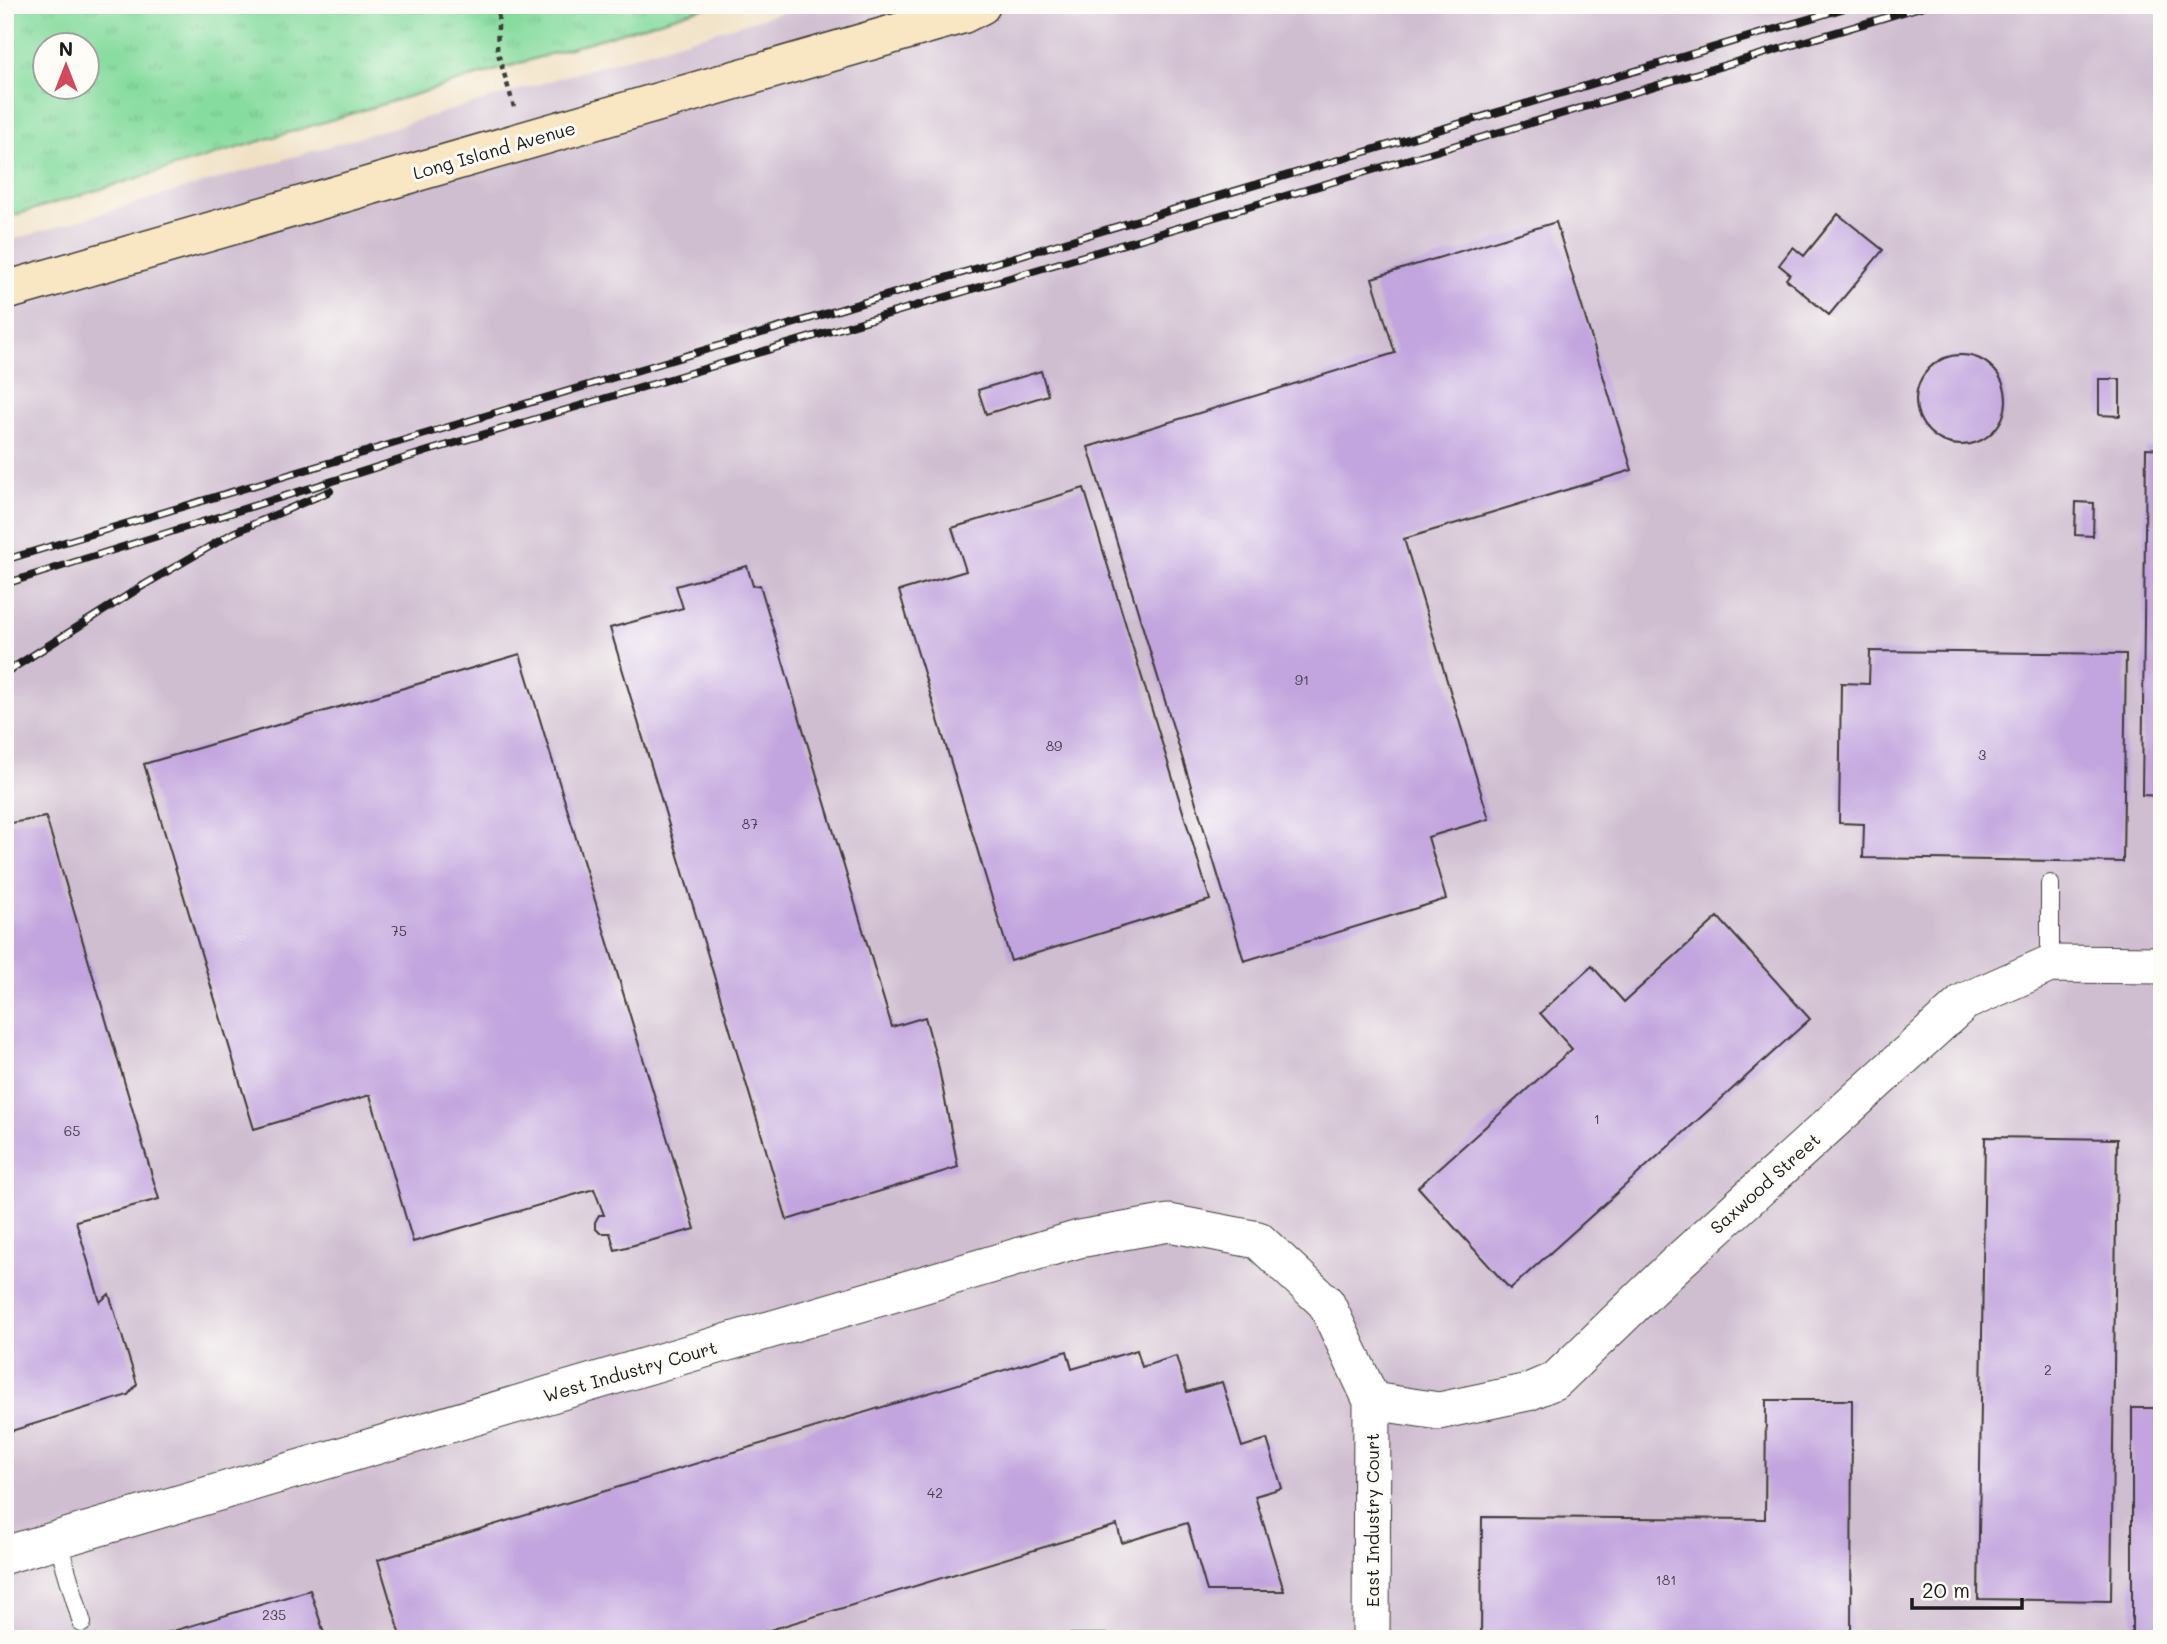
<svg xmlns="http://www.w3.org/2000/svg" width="2167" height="1644" font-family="Mali,sans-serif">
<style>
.industrial{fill:#cfbdd0}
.park{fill:url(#park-tufts);stroke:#517c5e;stroke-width:2;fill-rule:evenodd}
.building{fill:#c2a5de}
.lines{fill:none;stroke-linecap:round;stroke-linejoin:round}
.lane-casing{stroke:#3c3a35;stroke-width:20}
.street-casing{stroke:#3c3a35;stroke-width:39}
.secondary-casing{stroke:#3c3a35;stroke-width:41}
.path{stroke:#3c3a35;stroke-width:4.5;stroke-dasharray:5 5;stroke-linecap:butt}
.lane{stroke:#fff;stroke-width:18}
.street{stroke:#fff;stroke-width:37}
.secondary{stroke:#f9e7c3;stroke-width:38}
.rail-casing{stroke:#1c1c1c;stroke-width:8}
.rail{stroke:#fdfcf7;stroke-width:5;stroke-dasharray:16;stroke-linecap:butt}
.labels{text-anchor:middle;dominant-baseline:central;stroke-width:6;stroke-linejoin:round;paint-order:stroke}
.number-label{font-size:14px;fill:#463e4c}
.street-label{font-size:18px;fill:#1c1c1c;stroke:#fdfcf7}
</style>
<defs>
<pattern id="park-tufts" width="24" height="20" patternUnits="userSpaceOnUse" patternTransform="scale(1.75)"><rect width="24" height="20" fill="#86dc9f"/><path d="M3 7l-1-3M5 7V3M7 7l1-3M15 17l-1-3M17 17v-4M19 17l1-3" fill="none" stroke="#73bc88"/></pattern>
</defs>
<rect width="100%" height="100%" fill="#fdfcf7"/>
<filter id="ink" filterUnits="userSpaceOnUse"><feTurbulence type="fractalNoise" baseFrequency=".0143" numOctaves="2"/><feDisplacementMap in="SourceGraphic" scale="14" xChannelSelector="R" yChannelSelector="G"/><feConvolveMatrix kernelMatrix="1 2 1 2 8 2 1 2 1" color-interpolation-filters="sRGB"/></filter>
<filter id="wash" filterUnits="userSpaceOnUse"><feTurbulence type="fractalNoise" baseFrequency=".00686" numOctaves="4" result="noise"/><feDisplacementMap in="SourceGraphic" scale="28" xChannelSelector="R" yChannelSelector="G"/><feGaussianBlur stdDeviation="1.57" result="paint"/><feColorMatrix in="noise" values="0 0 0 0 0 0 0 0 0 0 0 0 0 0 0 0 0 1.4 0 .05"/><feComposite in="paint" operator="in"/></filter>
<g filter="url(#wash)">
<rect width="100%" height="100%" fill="#f1e1c4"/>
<!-- industrial -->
<path class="industrial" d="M806,5H2162V1639H5V242Z"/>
<!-- park -->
<path class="park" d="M5,5H713L5,218ZM46,46H88V88H46Z"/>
<g id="blocks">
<!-- building -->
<path class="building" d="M1838,214L1883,250L1829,315L1786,279L1790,274L1779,265L1793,247L1804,256Z
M1556,222L1632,470L1404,539L1489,819L1428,837L1446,899L1244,961L1088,447L1395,353L1372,278Z
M1916 400a45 45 0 1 1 90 0a45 45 0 1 1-90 0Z
M1041,371L1048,395L986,414L978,390Z
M2099,379H2120V416L2099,415Z
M2146,448L2162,449V796L2142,795Z
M1084,488L1210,900L1011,961L899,591L966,571L952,528Z
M2076,502L2094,503L2093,536L2075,535Z
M747,566L753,586L760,585L892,1027L925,1017L938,1064L958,1167L787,1220L610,628L683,608L676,586Z
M1870,651L2126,654L2123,862L1863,858L1864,824L1839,823L1841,683L1869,684Z
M520,654L695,1229L615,1250L610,1233H600L595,1228V1222L599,1215H604L594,1189L413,1242L370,1095L254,1129L144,764Z
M46,817L159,1199L76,1221L100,1302L109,1294L137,1384L128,1395L5,1433V824Z
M1718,917L1810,1019L1510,1289L1418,1187L1572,1049L1540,1013L1592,966L1624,1002Z
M1985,1137L2117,1139L2111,1601L1978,1599Z
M1137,1350L1142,1367L1176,1356L1187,1392L1222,1382L1242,1447L1267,1439L1282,1488L1255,1496L1284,1591H1207L1187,1523L1122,1543L1117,1525L740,1639H402L378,1560L1067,1351L1072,1369Z
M1766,1400H1852L1851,1639H1481L1482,1517L1765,1519Z
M2132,1408H2162V1639H2132Z
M310,1590L326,1639H150V1638Z
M1067,1634H1278V1639H1067Z"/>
</g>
</g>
<g filter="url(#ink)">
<use href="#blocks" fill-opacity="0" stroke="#3c3a35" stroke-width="2"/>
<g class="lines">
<!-- lane casing -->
<g class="lane-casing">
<path id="lane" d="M2050,884V964
M57,1539L82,1623"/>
</g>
<!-- street casing -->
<g class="street-casing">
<path id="street" d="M1372,1401L1439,1411L1528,1392L1556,1380L1675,1265L1964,1002L2050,964L2162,965
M5,1555L1051,1247L1079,1239L1169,1223L1258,1240L1326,1303L1372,1401L1371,1639"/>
</g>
<!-- secondary casing -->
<g class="secondary-casing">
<path id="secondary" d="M5,291L963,14L981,5"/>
</g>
<!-- path -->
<path class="path" d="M499,5L497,50L514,107"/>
<!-- lane -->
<use href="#lane" class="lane"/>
<!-- street -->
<use href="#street" class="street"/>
<!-- secondary -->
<use href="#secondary" class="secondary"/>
<!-- rail casing -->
<g class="rail-casing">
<path id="rail" d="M5,560L1855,5
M5,584L428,451L1927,5
M5,673L144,585L233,533L330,491"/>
</g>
<!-- rail -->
<use href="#rail" class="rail"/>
</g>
</g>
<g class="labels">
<!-- number labels -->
<g class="number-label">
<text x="1302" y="679">91</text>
<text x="1054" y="745">89</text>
<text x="1982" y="754">3</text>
<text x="750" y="823">87</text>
<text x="399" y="930">75</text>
<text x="1597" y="1118">1</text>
<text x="72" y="1130">65</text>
<text x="2048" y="1369">2</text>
<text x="935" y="1492">42</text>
<text x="1666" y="1579">181</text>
<text x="274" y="1614">235</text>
</g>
<!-- street labels -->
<g class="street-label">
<text transform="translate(494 150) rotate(-16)">Long Island Avenue</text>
<text transform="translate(1765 1183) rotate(-42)">Saxwood Street</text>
<text transform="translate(630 1371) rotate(-16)">West Industry Court</text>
<text transform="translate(1372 1520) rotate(-90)">East Industry Court</text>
</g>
</g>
<!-- margin -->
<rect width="2167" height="1644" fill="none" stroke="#fdfcf7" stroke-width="28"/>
<!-- north arrow -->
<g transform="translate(66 66)"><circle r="33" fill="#fdfcf7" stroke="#a3a29f" stroke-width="2"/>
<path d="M0-5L12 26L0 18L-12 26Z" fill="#d1495b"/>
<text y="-10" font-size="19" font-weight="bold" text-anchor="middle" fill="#1c1c1c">N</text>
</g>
<!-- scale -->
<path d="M1912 1598v10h110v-10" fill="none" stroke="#1c1c1c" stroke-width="3.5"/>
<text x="1922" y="1598" font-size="21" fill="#1c1c1c" stroke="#fdfcf7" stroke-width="5" paint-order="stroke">20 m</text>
</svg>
